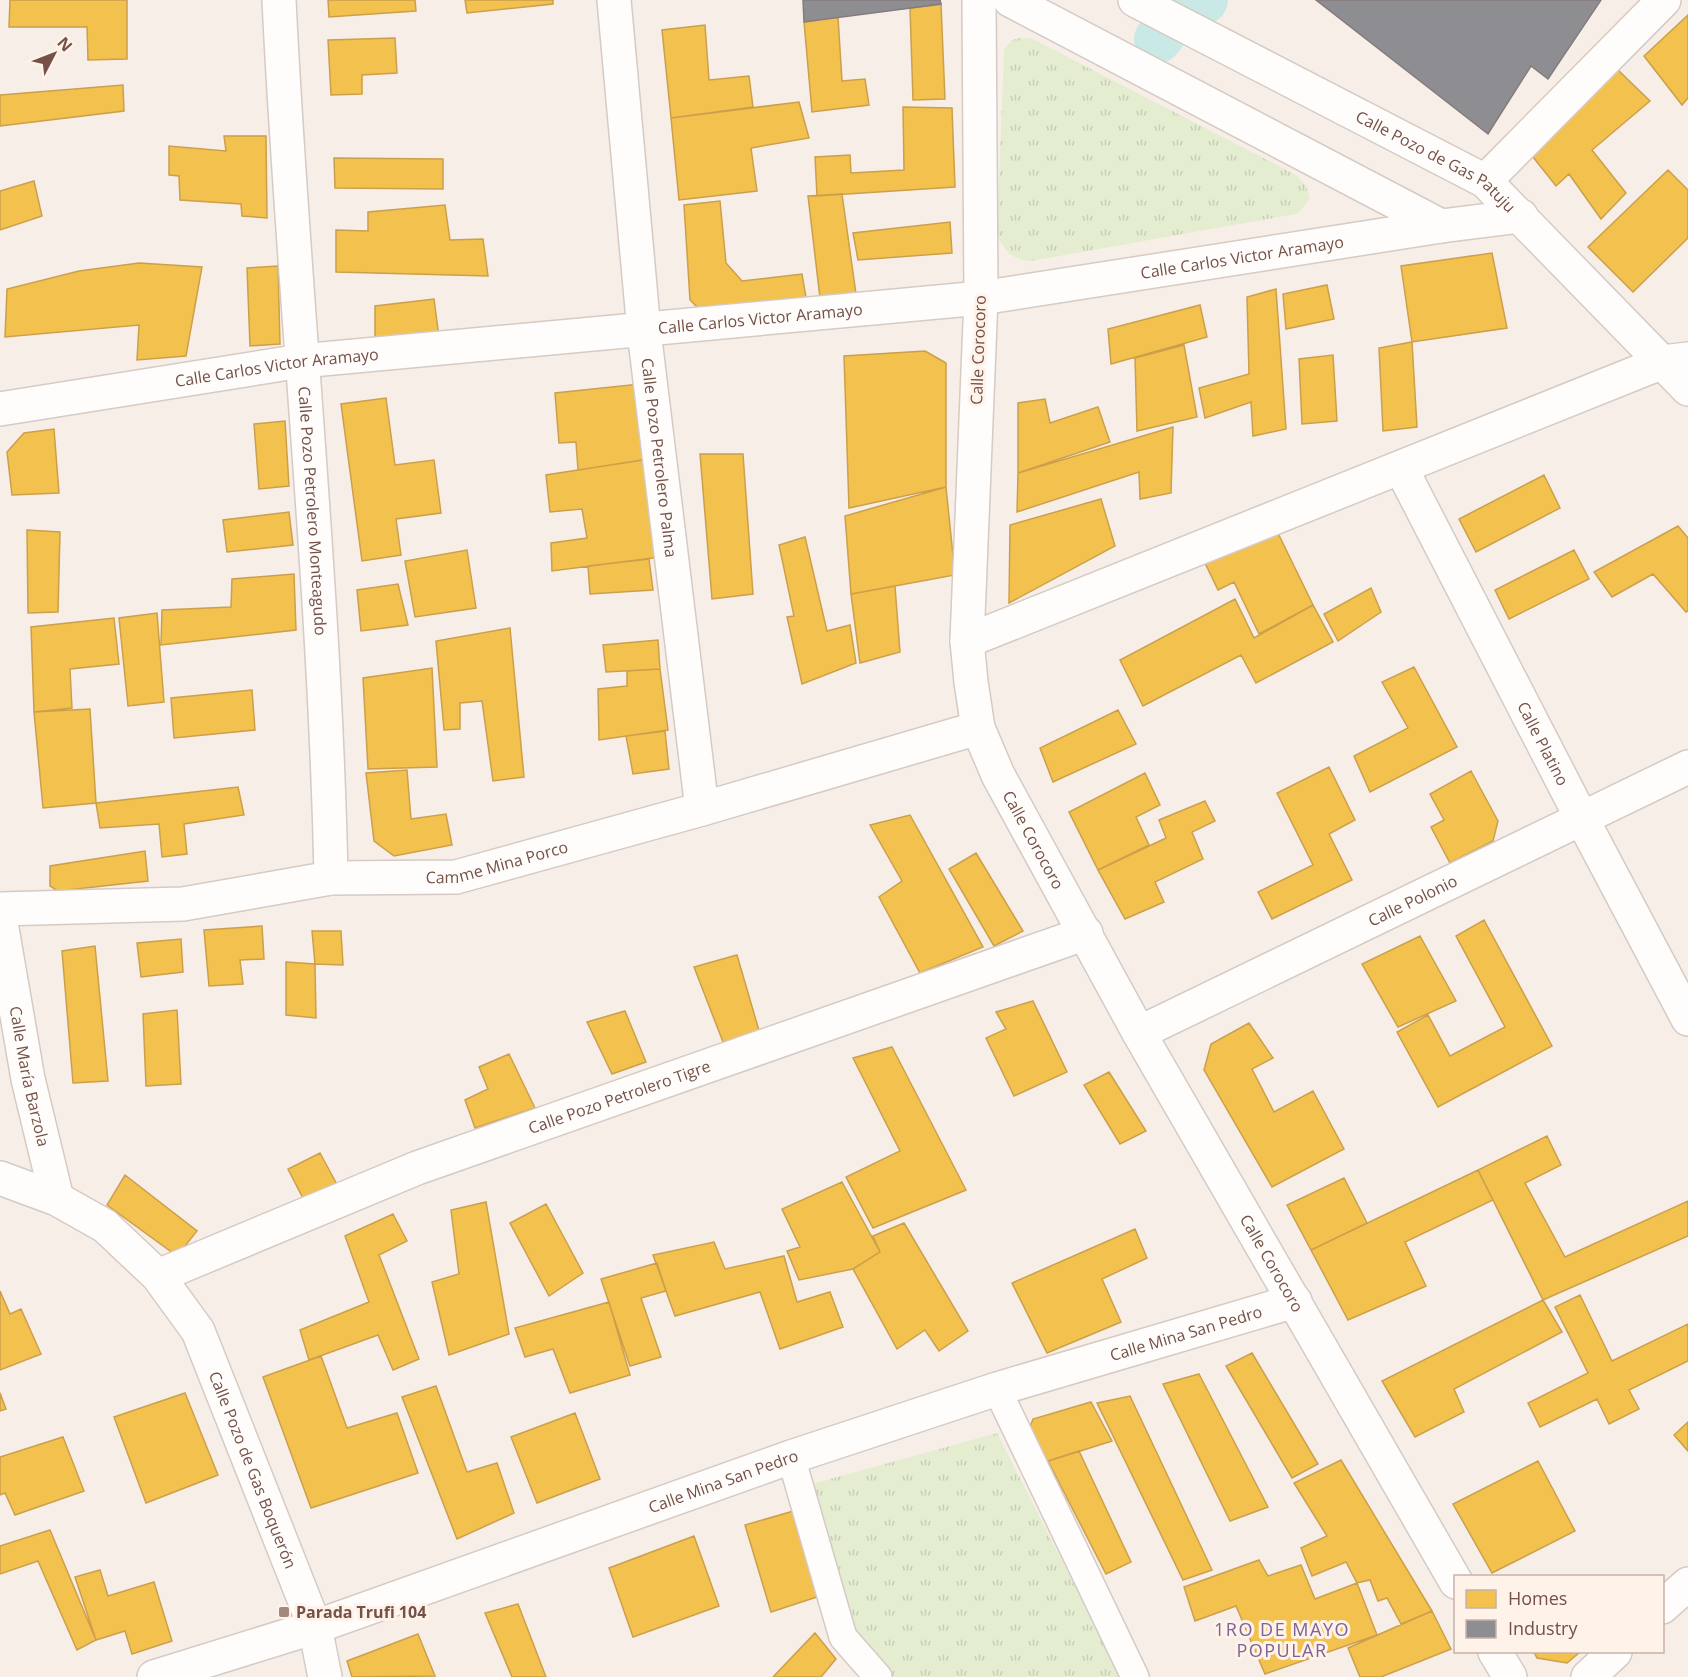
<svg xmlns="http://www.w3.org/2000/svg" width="1688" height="1677" font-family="'Open Sans',sans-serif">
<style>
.grass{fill:url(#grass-tufts)}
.homes{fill:#f2c14e;stroke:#cc9f4c;stroke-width:1.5}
.industry{fill:#8d8d92;stroke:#867b7c;stroke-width:1.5}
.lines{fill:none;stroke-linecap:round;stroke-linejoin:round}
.canal{stroke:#c9e9e7;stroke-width:48}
.service-casing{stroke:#d5cac4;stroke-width:30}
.minor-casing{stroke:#d5cac4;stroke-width:36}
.tertiary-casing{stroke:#d5cac4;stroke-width:36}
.service{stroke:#fefdfb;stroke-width:27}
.minor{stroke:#fefdfb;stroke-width:33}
.tertiary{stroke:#fefdfb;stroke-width:33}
.poi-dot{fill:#a2887f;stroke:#fff2e8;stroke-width:2}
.labels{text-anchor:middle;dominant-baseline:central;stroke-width:6;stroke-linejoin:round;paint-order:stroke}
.street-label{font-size:16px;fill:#755147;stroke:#fff2e8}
.poi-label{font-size:16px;font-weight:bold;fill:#755147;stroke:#fff2e8;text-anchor:start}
.neighbourhood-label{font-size:18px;letter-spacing:1.5px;fill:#7e6298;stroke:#fff2e8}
</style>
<defs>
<pattern id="grass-tufts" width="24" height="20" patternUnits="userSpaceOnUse" patternTransform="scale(1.5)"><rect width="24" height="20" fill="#e5edd1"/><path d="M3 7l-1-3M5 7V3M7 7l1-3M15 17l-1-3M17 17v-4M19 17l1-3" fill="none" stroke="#c8cdb5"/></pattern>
</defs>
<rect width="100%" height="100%" fill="#f7efe7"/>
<!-- grass -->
<path class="grass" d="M1020,38H1031L1296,175L1306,186L1310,198L1304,207L1296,214L1031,261C1013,260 1003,251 997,233L1004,50L1012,40Z
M997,1433L1121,1677H890L852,1632L812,1484Z"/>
<!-- homes -->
<path class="homes" d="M10,0H127V59L88,60L87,27H9Z
M328,0H415L416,11L329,17Z
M465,0H553V4L467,13Z
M941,4L945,99L913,100L910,8Z
M1688,15V98L1682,105L1644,56Z
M838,17L842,81L865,79L869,105L812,112L804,22Z
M705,25L709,80L749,76L753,107L671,118L662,30Z
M395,38L397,73L362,75V94L331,95L328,40Z
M1617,69L1650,101L1592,150L1626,193L1601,219L1569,174L1556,186L1529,152Z
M123,85L124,111L0,126V95Z
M799,102L809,138L751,148L757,191L679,200L671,118Z
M903,107L952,108L955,187L817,196L815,157L850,155L851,173L904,170Z
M224,136H266L267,218L242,216L241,204L180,200L179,176L169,175V146L226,151Z
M334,158L443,159V189L335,188Z
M1668,170L1688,190V238L1633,292L1588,247Z
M34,181L42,216L0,230V191Z
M842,194L856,294L820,298L808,196Z
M720,201L726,263L742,281L802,274L807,303L703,313L690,300L684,205Z
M445,205L450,240L483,239L488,276L336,272V230L368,231V212Z
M950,222L952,253L858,260L853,233Z
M1492,253L1507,328L1412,342L1401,266Z
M139,263L202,267L186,356L137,360L139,325L5,337L7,289L79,271Z
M278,266L280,344L250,346L247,268Z
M1327,285L1334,319L1286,329L1283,294Z
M1276,289L1286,429L1253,436L1251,402L1205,418L1199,388L1249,374L1247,297Z
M434,299L439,337L375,343V306Z
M1200,305L1207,337L1111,364L1108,329Z
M1412,342L1417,427L1383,431L1379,348Z
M1184,345L1197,417L1137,431L1135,358Z
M925,351L946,363V487L849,508L844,356Z
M1333,355L1337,421L1302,424L1299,359Z
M640,384L649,459L578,470L576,442L559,443L555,393Z
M386,398L395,465L434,460L441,513L396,519L401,555L362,561L341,404Z
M1045,399L1050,423L1098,407L1110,442L1018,473V403Z
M285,421L289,486L259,489L254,424Z
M1173,427L1171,493L1140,499L1139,472L1017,512L1018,473Z
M54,429L59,493L12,495L7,452L24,433Z
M700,454H743L753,594L712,599Z
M649,459L660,557L552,571L551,543L587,538L582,509L550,512L546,475Z
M1544,475L1560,508L1476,552L1459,519Z
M946,487L955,575L851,594L845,516Z
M1101,499L1115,546L1009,603L1010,525Z
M289,512L293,545L227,552L223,520Z
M1678,526L1688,538V611L1686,612L1653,574L1612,597L1594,572Z
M1275,527L1313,605L1259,634L1234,582L1218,590L1205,563Z
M27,530L60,532L58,612L28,613Z
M805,537L827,631L850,625L856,663L802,684L787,617L794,616L779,545Z
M467,550L476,608L415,617L405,561Z
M1574,550L1589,579L1509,619L1495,590Z
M649,559L653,590L590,594L588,566Z
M294,574L296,630L161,645L162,610L231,607L232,579Z
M398,584L408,625L361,631L357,590Z
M895,586L900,652L860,663L851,594Z
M1371,588L1381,612L1338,641L1324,614Z
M1235,599L1254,638L1313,605L1333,642L1256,683L1241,655L1143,706L1120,660Z
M157,613L164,702L128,706L119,618Z
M114,618L119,664L70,669L72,708L34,712L31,627Z
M510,628L524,777L493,781L482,701L460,703V729L444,730L436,641Z
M658,640L660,669L606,672L603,645Z
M1414,667L1457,747L1370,792L1354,756L1408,728L1382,682Z
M432,668L437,767L368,769L363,678Z
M660,669L668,730L599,740L598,689L627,686V671Z
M252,690L255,730L174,738L171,698Z
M90,709L96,803L43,808L34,712Z
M1118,710L1136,744L1053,782L1040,748Z
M665,731L669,769L633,774L626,736Z
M1329,767L1355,820L1329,834L1352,880L1272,919L1258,892L1313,865L1277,793Z
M407,770L411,819L446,814L452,845L394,856L374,841L366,773Z
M1471,771L1498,821L1493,841L1450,863L1431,827L1444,820L1430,794Z
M1145,773L1160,805L1136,817L1149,845L1098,870L1069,812Z
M238,787L244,815L184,824L187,854L162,857L159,824L100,828L96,803Z
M1205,801L1215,821L1192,832L1203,859L1155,882L1164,902L1125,919L1098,870L1166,838L1159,820Z
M910,815L983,947L920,973L879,897L902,881L870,825Z
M145,851L148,881L58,891L50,886V866Z
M976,853L1023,931L994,946L949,869Z
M1484,920L1552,1046L1438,1107L1397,1032L1428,1015L1450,1056L1505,1027L1456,936Z
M262,926L264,959L240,960L243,984L209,986L204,930Z
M312,931H341L343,965L315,964Z
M1420,936L1456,1001L1398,1027L1362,964Z
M181,939L183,972L141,977L137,943Z
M95,946L108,1081L73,1083L62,951Z
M737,955L760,1034L723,1042L694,967Z
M286,962L315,964L316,1018L286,1015Z
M1033,1001L1067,1072L1014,1096L986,1038L1006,1029L996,1012Z
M177,1010L181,1084L146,1086L143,1014Z
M625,1011L646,1062L612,1074L587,1022Z
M1249,1023L1273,1058L1252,1069L1274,1112L1313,1091L1344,1149L1272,1187L1204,1070L1211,1044Z
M892,1047L966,1190L873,1228L846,1177L900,1151L853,1058Z
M509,1054L535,1108L475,1128L465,1100L488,1089L479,1067Z
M1109,1072L1146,1131L1120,1144L1084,1085Z
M1547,1136L1561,1165L1525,1183L1565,1257L1688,1201V1236L1543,1300L1478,1170Z
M320,1153L340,1190L306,1204L288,1169Z
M1478,1170L1493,1200L1405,1242L1426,1286L1348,1320L1311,1250Z
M125,1175L197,1231L177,1256L107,1205Z
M1344,1178L1367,1223L1311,1250L1287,1205Z
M842,1182L880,1252L853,1269L799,1280L787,1251L800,1247L782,1209Z
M486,1202L509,1334L449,1355L432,1282L459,1274L451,1210Z
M546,1204L583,1273L549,1296L510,1223Z
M393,1214L407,1241L379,1255L419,1359L393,1370L378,1335L309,1360L300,1330L369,1302L345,1236Z
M904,1223L968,1331L939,1351L925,1330L897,1349L853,1269L880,1252L873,1236Z
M1135,1229L1147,1258L1102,1279L1121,1322L1047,1353L1012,1283Z
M714,1242L725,1269L784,1256L797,1302L830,1292L843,1327L780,1349L760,1292L675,1316L653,1255Z
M657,1263L666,1291L641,1298L661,1357L630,1366L601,1279Z
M0,1291L10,1314L21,1309L41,1354L0,1370Z
M1580,1295L1612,1361L1688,1324V1361L1629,1390L1639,1409L1609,1424L1597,1399L1540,1427L1528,1403L1588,1373L1555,1307Z
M1543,1300L1562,1332L1454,1389L1464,1412L1415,1437L1382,1381Z
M609,1302L630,1375L570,1393L553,1349L525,1357L515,1328Z
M1252,1353L1318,1464L1292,1478L1226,1366Z
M321,1356L347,1428L397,1413L418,1473L311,1508L263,1377Z
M1199,1374L1268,1507L1230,1521L1163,1384Z
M436,1386L467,1472L497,1463L514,1513L457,1539L402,1397Z
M0,1393L6,1409L0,1411Z
M185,1393L218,1475L146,1503L114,1417Z
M1130,1396L1212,1570L1183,1580L1097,1403Z
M1091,1402L1112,1441L1042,1463L1028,1432L1033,1419Z
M575,1413L600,1479L537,1503L511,1437Z
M1688,1422V1451L1674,1435Z
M63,1437L84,1491L15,1515L5,1493L0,1495V1457Z
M1079,1451L1131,1562L1106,1574L1048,1461Z
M1341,1460L1432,1611L1401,1624L1387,1598L1378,1601L1370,1580L1357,1583L1346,1562L1312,1576L1301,1548L1327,1536L1294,1483Z
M1538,1461L1575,1531L1492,1573L1453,1504Z
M797,1510L820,1596L771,1612L745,1525Z
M50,1530L96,1640L77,1650L38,1561L0,1574V1546Z
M694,1536L719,1606L633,1637L609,1568Z
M1259,1560L1268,1576L1301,1565L1315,1599L1357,1583L1377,1635L1265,1674L1236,1606L1195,1621L1184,1587Z
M100,1570L108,1596L154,1582L172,1641L132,1654L125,1631L96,1640L75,1577Z
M518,1604L546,1677H512L485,1613Z
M1432,1611L1451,1649L1381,1677H1360L1348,1648Z
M815,1633L836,1659L821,1677H773Z
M418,1634L435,1676L352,1677L347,1661Z
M1534,1652H1580L1567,1663L1537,1658Z"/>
<!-- industry -->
<path class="industry" d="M803,0H940L941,4L804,22Z
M1316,0H1601L1548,79L1531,66L1488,134Z"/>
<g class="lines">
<!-- canal -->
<path class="canal" d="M1158,39L1173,20L1204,0"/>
<!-- service casing -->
<g class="service-casing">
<path id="service" d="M997,1389L1135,1677
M791,1457L843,1637L878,1677"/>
</g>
<!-- minor casing -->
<g class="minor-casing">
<g id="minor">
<path id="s1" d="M279,0C293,293 325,585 331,878"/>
<path id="s2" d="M614,0L644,331L702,809"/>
<path id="s3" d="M979,0L981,298L967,641L971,682L978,728L998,775L1139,1033L1456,1582"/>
<path d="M1010,0L1441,226"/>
<path id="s4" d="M1135,0L1485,181L1688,389"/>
<path d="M1485,181L1664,0"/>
<path id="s5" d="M0,409L301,361L981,298L1441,226L1521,216"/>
<path id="s6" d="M1401,468L1582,819L1688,1019"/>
<path d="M967,641L1663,362L1688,359"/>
<path id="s7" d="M0,909L183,904L331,878L456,877L702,809L978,728"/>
<path id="s8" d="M0,917L28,1079L57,1199"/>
<path id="s9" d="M1139,1033L1688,767"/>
<path id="s10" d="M0,1178L57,1199L105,1226L158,1276L198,1331L315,1627L325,1677"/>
<path id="s11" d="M158,1276L417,1168L1086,933"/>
<path d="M1495,1652L1510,1677"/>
<path id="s12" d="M154,1677L315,1627L791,1457L997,1389L1295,1301"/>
</g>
</g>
<!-- tertiary casing -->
<g class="tertiary-casing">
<path id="tertiary" d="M1662,1607L1688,1584
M1588,1677L1615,1652"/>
</g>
<!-- service -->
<use href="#service" class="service"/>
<!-- minor -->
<use href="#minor" class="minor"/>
<!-- tertiary -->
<use href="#tertiary" class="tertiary"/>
</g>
<!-- markers -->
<rect class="poi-dot" x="278" y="1606" width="12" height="12" rx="3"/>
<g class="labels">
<!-- street labels -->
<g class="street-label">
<text stroke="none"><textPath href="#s4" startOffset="342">Calle Pozo de Gas Patuju</textPath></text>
<text stroke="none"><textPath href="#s5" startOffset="1252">Calle Carlos Victor Aramayo</textPath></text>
<text stroke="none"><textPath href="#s5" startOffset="766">Calle Carlos Victor Aramayo</textPath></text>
<text transform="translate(978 350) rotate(-88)">Calle Corocoro</text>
<text stroke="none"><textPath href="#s5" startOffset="280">Calle Carlos Victor Aramayo</textPath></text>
<text stroke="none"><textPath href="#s2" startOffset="460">Calle Pozo Petrolero Palma</textPath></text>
<text stroke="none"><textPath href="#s1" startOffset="512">Calle Pozo Petrolero Monteagudo</textPath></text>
<text stroke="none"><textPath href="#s6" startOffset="310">Calle Platino</textPath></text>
<text stroke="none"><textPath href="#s3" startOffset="854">Calle Corocoro</textPath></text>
<text stroke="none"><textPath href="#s7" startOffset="501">Camme Mina Porco</textPath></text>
<text stroke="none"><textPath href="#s9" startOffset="304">Calle Polonio</textPath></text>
<text stroke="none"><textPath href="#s8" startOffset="162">Calle María Barzola</textPath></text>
<text stroke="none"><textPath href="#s11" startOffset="495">Calle Pozo Petrolero Tigre</textPath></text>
<text stroke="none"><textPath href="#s3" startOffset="1340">Calle Corocoro</textPath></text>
<text stroke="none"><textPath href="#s12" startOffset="1088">Calle Mina San Pedro</textPath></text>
<text stroke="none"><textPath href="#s10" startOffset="406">Calle Pozo de Gas Boquerón</textPath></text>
<text stroke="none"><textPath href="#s12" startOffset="602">Calle Mina San Pedro</textPath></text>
</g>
<!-- poi labels -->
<g class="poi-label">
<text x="296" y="1612">Parada Trufi 104</text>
</g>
<!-- neighbourhood labels -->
<g class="neighbourhood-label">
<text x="1282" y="1629">1RO DE MAYO<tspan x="1282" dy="21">POPULAR</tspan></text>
</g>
</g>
<!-- legend -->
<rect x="1454" y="1575" width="210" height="78" fill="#fff2e8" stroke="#c8b2a8" stroke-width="1.5"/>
<rect x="1466" y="1590" width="30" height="18" fill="#f2c14e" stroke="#c8b2a8" stroke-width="1.5"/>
<text x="1508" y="1605" font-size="18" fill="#755147">Homes</text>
<rect x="1466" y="1620" width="30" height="18" fill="#8d8d92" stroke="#c8b2a8" stroke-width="1.5"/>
<text x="1508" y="1635" font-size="18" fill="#755147">Industry</text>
<!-- north arrow -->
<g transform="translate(54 54) rotate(48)" stroke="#fff2e8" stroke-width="4.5" paint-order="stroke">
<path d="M0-4.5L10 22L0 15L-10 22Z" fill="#755147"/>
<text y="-9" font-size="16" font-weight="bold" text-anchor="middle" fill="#755147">N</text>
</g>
</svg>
